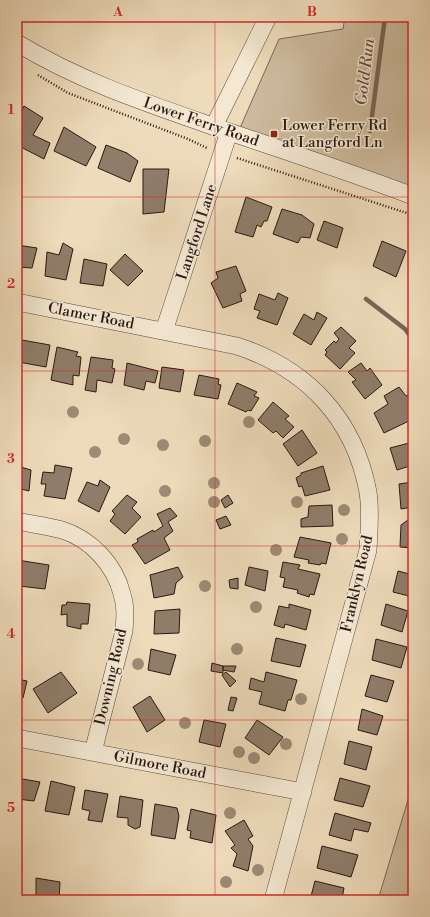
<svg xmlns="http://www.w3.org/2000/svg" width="430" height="917" font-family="'Libre Bodoni',serif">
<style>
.green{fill:#cdba9e;stroke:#7b6958}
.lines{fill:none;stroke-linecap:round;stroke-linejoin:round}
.stream{stroke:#776555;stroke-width:4.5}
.building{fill:#8f7d6a;stroke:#291812}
.minor-casing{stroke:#5a493c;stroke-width:18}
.path{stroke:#291812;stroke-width:2.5;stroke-dasharray:1 2;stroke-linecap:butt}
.minor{stroke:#f4e8d3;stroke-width:17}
.tree{fill:#9d8b75}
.grid{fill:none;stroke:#d62828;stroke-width:1;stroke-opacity:0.55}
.poi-dot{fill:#8f2418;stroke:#f4e8d3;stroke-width:1.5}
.labels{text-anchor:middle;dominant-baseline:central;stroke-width:3;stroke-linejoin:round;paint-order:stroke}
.street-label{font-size:15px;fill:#291812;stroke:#f4e8d3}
.poi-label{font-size:15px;fill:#291812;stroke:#f4e8d3;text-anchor:start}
.water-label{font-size:16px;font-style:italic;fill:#5d4c3f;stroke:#f4e8d3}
.neatline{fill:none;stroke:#d62828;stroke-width:1.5}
.grid-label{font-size:13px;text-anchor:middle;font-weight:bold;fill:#d62828}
</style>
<rect width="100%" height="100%" fill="#eedbbb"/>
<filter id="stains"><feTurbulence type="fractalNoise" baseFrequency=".005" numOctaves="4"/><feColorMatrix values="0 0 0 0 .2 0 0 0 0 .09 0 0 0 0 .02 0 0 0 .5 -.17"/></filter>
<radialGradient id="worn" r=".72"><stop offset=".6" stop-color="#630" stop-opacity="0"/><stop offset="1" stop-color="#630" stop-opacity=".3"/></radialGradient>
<!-- green -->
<path class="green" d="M345,17H413V196L236,137L279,39L343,29Z
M413,783V900H378Z"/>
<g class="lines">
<!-- stream -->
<path class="stream" d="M370,131L385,17
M366,299L405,329L413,340"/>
</g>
<!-- building -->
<path class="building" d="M24,106L43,118L33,135L50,143L44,159L17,145V120Z
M64,127L96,147L86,166L54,151Z
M106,145L127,153L138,161L130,182L98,168Z
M143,169H169L164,212L143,214Z
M246,197L272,207L267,221H264L261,227L257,225L253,237L235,232Z
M282,209L302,215L314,224L310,238L301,237L298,243L273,234Z
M324,221L343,228L337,248L317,240Z
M382,241L406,251L396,277L373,266Z
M63,243L73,249L66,280L45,276L47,252L59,255Z
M17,245L37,248L32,268L17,267Z
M125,254L143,271L128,286L110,270Z
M84,259L107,264L103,286L80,283Z
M236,266L246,291L240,294L242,301L223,308L211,283L218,278L216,272Z
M278,293L288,298L277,325L257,318L260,311L254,309L259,294L275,300Z
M317,312L327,318L311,345L293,334L304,314L314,320Z
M341,327L356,341L349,348L355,353L340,369L325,355L327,352L325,350L334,341L336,343L339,339L334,333Z
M22,340L50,345L46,367L18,362Z
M57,347L78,352L76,356L81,357L79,376L73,375V385L51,380Z
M91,357L113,360L112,368L115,369L112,383L97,380L96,392L85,390Z
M127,363L158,371L155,383L146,381L144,390L124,385Z
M361,363L367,371L370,368L382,385L365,399L352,382L356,380L348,372Z
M162,367L184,370L180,392L159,388Z
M199,375L219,379L218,384L221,385L218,399L194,395Z
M237,383L257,392L254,396L259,398L251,411L248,410L246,412L228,404Z
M399,387L406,396L411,395L413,400V408L408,410L413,419L384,433L374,413L388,404L384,396Z
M273,402L289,416L285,419L294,427L283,438L276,431L273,433L258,420Z
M302,430L317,453L298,466L283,444Z
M413,442V465L397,470L390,448Z
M55,465L72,468L65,499L44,496L46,484H41L43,472L54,473Z
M17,466L31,470L29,491L17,488Z
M323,466L330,490L305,496L302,486L299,487L296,478L301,475V473Z
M100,480L110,487L99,512L78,501L87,482L98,486Z
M413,482V507L401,509L399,484Z
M127,495L137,502L132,508L141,517L125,534L110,521L115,514L112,511Z
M228,495L233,503L225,508L221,500Z
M332,505L333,526L301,527V519L308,517L309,506Z
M170,508L177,516L168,522L173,531L164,538L170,550L145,564L132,545L138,542L137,539L153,530L154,532L163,526L157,514Z
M226,516L231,525L220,529L216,520Z
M408,520H413V548L400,547L401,525Z
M300,537L331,543L326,564L321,563L320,565L308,563L309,560L294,557Z
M17,560L49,565L45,589L19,586V580L17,579Z
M283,562L300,565L298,569L320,574L314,595L310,594L309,597L297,593L298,590L283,587L285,578L280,577Z
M178,567L183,577L176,583L174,594L154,598L150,575Z
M249,567L268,571L265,591L245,585Z
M398,571L413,575V597L393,592Z
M238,578V589L230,588L229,580Z
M67,602L90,604L88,624H81V629L67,626V614L61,615L62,605H66Z
M289,604L311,610L306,630L285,624L284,628L274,625L279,606L289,608Z
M386,604L408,611L402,632L381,625Z
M180,609L179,633L154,634L155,611Z
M276,638L306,645L300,667L271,661Z
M376,639L407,647L401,668L372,660Z
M151,649L176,655L170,675L148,670Z
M212,663L223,666V673L211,671Z
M223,666H236L234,672L223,670Z
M61,672L77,693L48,713L33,689Z
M226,672L236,681L230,687L222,675Z
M266,672L297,680L291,700H288L285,711L259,704L262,692L249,689L251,678L264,682Z
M371,675L394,681L387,702L365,696Z
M17,679L27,681L23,698L19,696L17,706Z
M150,696L165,720L147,732L133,707Z
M231,697L237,698L233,711L228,710Z
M362,709L383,716L377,735L358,730Z
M204,720L226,724L220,747L199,742Z
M257,720L283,737L269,755L245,738Z
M349,741L372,747L366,770L344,764Z
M17,778L40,782L34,801L17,799Z
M340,778L370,786L363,807L334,800Z
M51,781L75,787L69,815L45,811Z
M85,790L108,794L102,822L88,820L90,811L82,809Z
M120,796L143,800L140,827L135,829L128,825V818L117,817Z
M155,804L177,808L179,816L175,839L151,835Z
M191,809L216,815L212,843L190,838L191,831L187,830Z
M335,813L371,823L368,832L354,829L351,841L329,835Z
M244,820L253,836L248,839L253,846L248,871L233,866L237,854L231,848L235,845L225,831Z
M322,846L358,855L351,877L317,868Z
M36,878L60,882L59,900H36Z
M315,881L344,888L342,899L333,898L332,900H310Z"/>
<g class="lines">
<!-- minor casing -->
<g class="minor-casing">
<path id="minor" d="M17,43C80,81 143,102 212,126C279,149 347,171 413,196
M214,126L268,17
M17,302L237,346C307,369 354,418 368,492C371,511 369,531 368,550L273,900
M164,331L229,132
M17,521C32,524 48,526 62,530C91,539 115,565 122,594C126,606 125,618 124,631L93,752
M17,738L303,792"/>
</g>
<!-- path -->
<path class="path" d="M38,75L68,93L188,139L207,148
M237,158L413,215"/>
<!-- minor -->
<use href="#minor" class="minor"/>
</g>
<!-- trees -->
<g class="tree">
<circle cx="73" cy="412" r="6"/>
<circle cx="249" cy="422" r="6"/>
<circle cx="124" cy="439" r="6"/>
<circle cx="205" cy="441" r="6"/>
<circle cx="163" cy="445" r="6"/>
<circle cx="95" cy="452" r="6"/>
<circle cx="214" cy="483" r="6"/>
<circle cx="165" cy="491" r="6"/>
<circle cx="214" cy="502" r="6"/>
<circle cx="297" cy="502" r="6"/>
<circle cx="344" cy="510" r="6"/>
<circle cx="342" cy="539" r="6"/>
<circle cx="276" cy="550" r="6"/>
<circle cx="205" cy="586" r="6"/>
<circle cx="256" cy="607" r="6"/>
<circle cx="237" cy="649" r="6"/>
<circle cx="138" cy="664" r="6"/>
<circle cx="301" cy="699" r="6"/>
<circle cx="185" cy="723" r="6"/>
<circle cx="286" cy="744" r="6"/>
<circle cx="239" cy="752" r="6"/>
<circle cx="254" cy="758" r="6"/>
<circle cx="230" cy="813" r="6"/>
<circle cx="258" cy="870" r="6"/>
<circle cx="226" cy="882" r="6"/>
</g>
<!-- grid -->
<path class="grid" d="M215,17V900M17,197H413M17,371H413M17,546H413M17,720H413"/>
<!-- markers -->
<rect class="poi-dot" x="270" y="130" width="8" height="8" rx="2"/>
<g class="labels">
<!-- street labels -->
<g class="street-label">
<text transform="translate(201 122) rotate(19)">Lower Ferry Road</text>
<text transform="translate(197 232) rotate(-72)">Langford Lane</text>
<text transform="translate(91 316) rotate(11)">Clamer Road</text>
<text transform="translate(357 584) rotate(-77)">Franklyn Road</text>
<text transform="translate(111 677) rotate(-77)">Downing Road</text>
<text transform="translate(160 765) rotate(11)">Gilmore Road</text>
</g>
<!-- poi labels -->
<g class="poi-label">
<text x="282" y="125">Lower Ferry Rd<tspan x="282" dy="17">at Langford Ln</tspan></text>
</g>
<!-- water labels -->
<g class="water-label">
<text transform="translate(365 72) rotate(-83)">Gold Run</text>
</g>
</g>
<!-- margin -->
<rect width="430" height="917" fill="none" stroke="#eedbbb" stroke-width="44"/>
<rect x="22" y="22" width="386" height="873" class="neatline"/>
<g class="grid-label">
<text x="118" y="16">A</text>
<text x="312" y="16">B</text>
<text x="11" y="114">1</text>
<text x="11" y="288">2</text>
<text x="11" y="463">3</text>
<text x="11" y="638">4</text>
<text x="11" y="812">5</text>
</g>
<rect width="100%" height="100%" filter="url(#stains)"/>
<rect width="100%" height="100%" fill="url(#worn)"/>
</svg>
